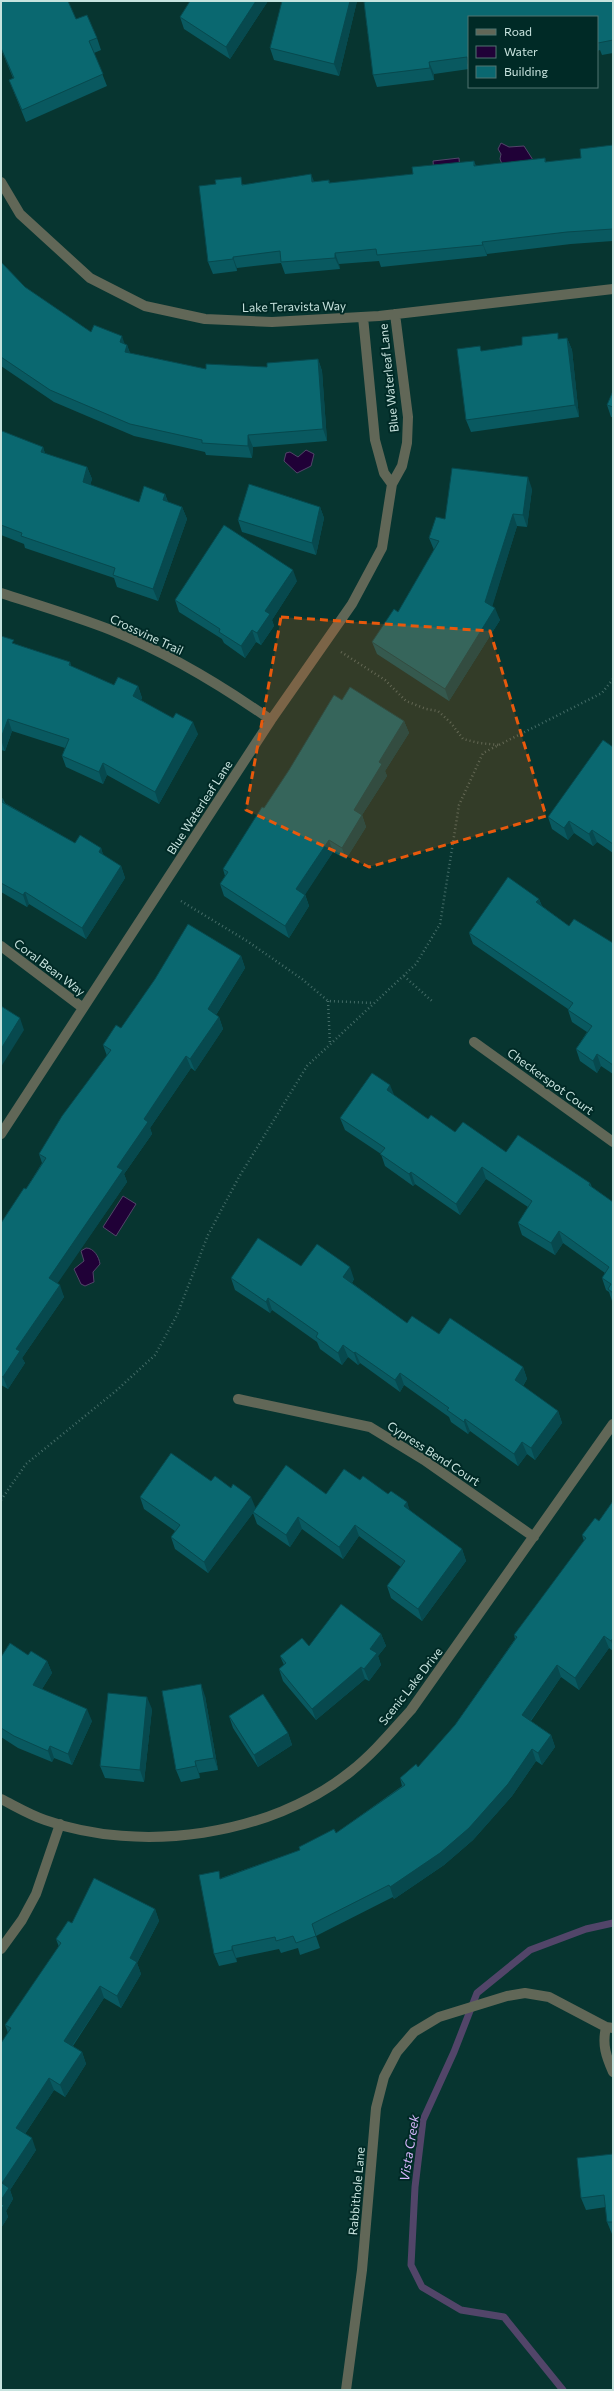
<svg xmlns="http://www.w3.org/2000/svg" width="614" height="2391" font-family="Commissioner,sans-serif">
<style>
.water{fill:#200137;stroke:#524569}
.lines{fill:none;stroke-linecap:round;stroke-linejoin:round}
.stream{stroke:#524569;stroke-width:7}
.path{stroke:#446c67;stroke-width:2.5;stroke-dasharray:1 3;stroke-linecap:butt}
.minor{stroke:#616757;stroke-width:10}
.wall{fill:#095960}
.shaded-wall{fill:#07494e}
.building{fill:#0a6870;stroke:#07494e}
.marked{fill:#e8590c;fill-opacity:0.2;stroke:#e8590c;stroke-width:3;stroke-dasharray:8 5;stroke-linejoin:round}
.labels{text-anchor:middle;dominant-baseline:central;stroke-width:4;stroke-linejoin:round;paint-order:stroke}
.street-label{font-size:12px;fill:#c7e3de;stroke:#002a26}
.water-label{font-size:13px;font-style:italic;fill:#d6b6fc;stroke:#002a26}
</style>
<rect width="100%" height="100%" fill="#073530"/>
<!-- water -->
<path class="water" d="M501,143L509,147L524,146L533,160L502,164L500,159L501,154L498,149Z
M459,158L460,171L434,173L433,161Z
M306,450L314,454L311,466L297,473L284,461L286,453L290,452L298,457Z
M123,1196L136,1204L116,1236L103,1227Z
M86,1248C94,1248 99,1257 100,1264L93,1272L94,1282L85,1286L81,1284L74,1269L84,1261L81,1251Z"/>
<g class="lines">
<!-- stream -->
<path class="stream" d="M563,2390L504,2317L461,2310L422,2287L411,2265L415,2187L423,2120L454,2052L477,1993L530,1950L586,1929L613,1923"/>
<!-- path -->
<path class="path" d="M341,652L385,680L406,701L426,709L438,711L451,723L463,739L479,743L499,745
M181,901L247,941L302,979L328,1001L374,1003
M404,976L432,1001
M328,1001L330,1045
M1,1500L26,1464L117,1390L155,1355L177,1315L208,1235L239,1177L307,1066L416,964L440,924L459,805L483,753L602,693L613,679"/>
<!-- minor -->
<path class="minor" d="M1,182L20,214L90,278L145,306L205,319L272,322L379,316L613,289
M363,317L375,440L384,473L392,484
M1,593C38,605 75,616 111,630C168,653 221,685 271,720
M1,946L83,1008
M474,1042L613,1142
M1,1134L271,720L352,604L382,548L392,484L402,466L407,443L408,417L395,314
M238,1399L370,1427L424,1460L534,1537
M1,1799C15,1806 30,1815 45,1820C140,1854 270,1836 350,1772C373,1754 392,1731 411,1710L613,1424
M1,1949L22,1920L36,1894L60,1824
M606,2027C602,2045 606,2056 613,2072
M346,2390L362,2270L376,2108L384,2077L397,2052L414,2032L439,2017L507,1996L525,1993L549,1997L606,2027L613,2028"/>
</g>
<!-- wall -->
<path class="wall" d="M1,1L76,19L97,38L101,50L94,53L107,86L26,122L9,80L13,78L1,49Z
M268,1L230,59L184,29L180,17Z
M357,1L339,76L274,60L270,48Z
M369,1H613V53L602,55L600,50L597,51V17H469V69L434,74V80L377,87L373,75L364,2Z
M613,145V241L571,244L487,254V256L381,267L379,261L339,264L340,269L285,274L281,263L237,268V271L213,274L208,262L216,184H244L314,182L329,180L330,183L413,174L474,161L476,166L545,158L546,162L581,158Z
M1,262L25,287L91,332L127,345L130,353L206,369L267,367L318,359L322,371L327,441L253,447L252,458L206,455L205,452L134,436L54,402L1,366Z
M567,338L572,350L579,417L471,432L466,420L482,351Z
M613,391V417H611L607,405Z
M1,434L43,447L45,454L87,467L92,479L90,485L139,502L165,494L168,502L182,507L187,519L158,601L117,587L114,578L25,548L24,544L1,535Z
M532,489L527,527L517,526L492,606L500,620L449,701L377,654L372,642L398,612L434,550L429,538Z
M320,507L324,518L316,555L242,532L238,520Z
M297,581L272,620L274,626L261,645L256,642L245,658L224,643L222,639L179,612L175,600Z
M1,636L15,644L70,662L71,666L114,685L138,686L142,698L141,700L198,734L159,804L107,775L103,784L66,767L62,756L65,748L12,731L5,751L1,750Z
M342,700L404,721L409,733L385,771L387,776L362,815L366,827L346,859L333,852L305,894L309,906L289,938L224,896L220,884L225,876L223,869L264,808Z
M613,747V853L597,842L593,846L574,833L568,840L552,829L548,817Z
M1,798L3,799L5,803L75,843L101,848L103,855L121,866L125,878L86,939L29,904L27,907L1,892Z
M539,899L542,906L569,926L613,943V1074L601,1066L597,1073L580,1061L576,1049L587,1032L572,1022L568,1010V1009L473,944L469,933Z
M241,956L245,968L216,1015L219,1017L223,1029L195,1071L191,1068L150,1128L152,1134L124,1174L127,1182L57,1283L64,1297L22,1358L25,1363L8,1389L1,1385V1223L26,1189L42,1163L39,1154L107,1056L103,1045L121,1028Z
M394,1096L428,1119L455,1132L506,1152L590,1183L592,1187L613,1202V1301H612L609,1292L606,1290L602,1278L605,1273L563,1243L555,1255L522,1235L518,1223L528,1207L486,1179L460,1215L415,1184L413,1186L385,1166L381,1154L345,1130L340,1118Z
M301,1266L354,1279L352,1283L407,1323L439,1334L523,1367L527,1379L523,1386L558,1411L562,1423L535,1460L527,1454L518,1466L470,1431L468,1434L451,1422L449,1417L404,1385L400,1392L360,1363L358,1365L348,1357L342,1365L320,1349L317,1342L272,1310L270,1313L235,1290L231,1278Z
M360,1480L388,1494L407,1502L409,1510L462,1549L466,1561L422,1621L391,1598L387,1586L401,1567L359,1536L343,1559L302,1529L290,1547L257,1524L253,1513L208,1573L175,1549L171,1537L175,1531L144,1509L140,1497L211,1481L255,1508L326,1494Z
M613,1501V1651L609,1648L579,1690L561,1677L531,1721L551,1735L555,1747L542,1765L536,1761L512,1796L473,1840L444,1865L394,1899L393,1897L316,1936L320,1948L300,1955L298,1948L281,1953L279,1949L236,1958L237,1962L219,1966L214,1954L221,1878L300,1850L299,1847L336,1833L402,1786L400,1778L418,1767L455,1725L515,1639L514,1635L584,1541L582,1535L599,1521Z
M381,1634L386,1646L378,1656L381,1665L369,1681L365,1679L316,1720L283,1681L279,1669L284,1665L280,1656L309,1646Z
M28,1655L47,1661L52,1673L42,1689L92,1721L72,1765L54,1758L52,1762L18,1748L1,1737V1657Z
M205,1696L218,1770L199,1773L200,1778L181,1782L176,1770Z
M152,1709L144,1782L105,1778L100,1766Z
M229,1716L288,1733L292,1745L258,1767L233,1728Z
M155,1909L159,1921L137,1963L141,1974L121,2008L104,1998L73,2046L82,2052L86,2064L65,2097L54,2090L25,2134L36,2150L10,2190L13,2199L6,2211L8,2217L1,2228L8,2033L5,2025L59,1947L56,1939L72,1923Z
M613,2154V2234H612L607,2222L606,2207L586,2210L581,2198Z"/>
<!-- shaded-wall -->
<path class="shaded-wall" d="M256,1H268L230,59L226,47Z
M350,1H357L339,76L334,64Z
M429,62L434,74V80L430,68Z
M311,174L316,186L312,182Z
M482,242L487,254V256L483,245Z
M335,253L339,264L340,269L335,258Z
M233,257L237,268V271L233,259Z
M122,336L126,348L127,345L131,357L129,363L120,342Z
M567,338L572,350L579,417L575,405Z
M318,359L322,371L327,441L323,429Z
M248,435L253,447L252,458L248,446Z
M43,447L47,459L41,452Z
M87,467L92,479L87,494L83,482Z
M528,477L532,489L527,527L523,515Z
M165,494L169,506L163,500Z
M182,507L187,519L158,601L153,589Z
M320,507L324,518L316,555L312,543Z
M513,514L517,526L490,614L485,602Z
M293,570L297,581L272,620L274,626L261,645L257,633L265,611Z
M495,608L500,620L449,701L445,689Z
M252,630L256,642L245,658L241,646Z
M138,686L142,698L137,708L133,696Z
M8,719L12,731L5,751L1,740V738Z
M404,721L409,733L385,771L387,776L362,815L366,827L346,859L342,848L354,810L379,762Z
M193,722L198,734L159,804L155,792Z
M103,763L107,775L103,784L99,772Z
M569,821L574,833L568,840L564,828Z
M592,830L597,842L593,846L589,834Z
M329,840L333,852L301,901L296,889Z
M101,848L105,860L99,852Z
M121,866L125,878L86,939L82,928Z
M25,892L29,904L27,907L23,895Z
M305,895L309,906L289,938L285,926Z
M539,899L543,910L536,902Z
M241,956L245,968L212,1021L208,1009Z
M219,1017L223,1029L195,1071L190,1059Z
M20,1018L24,1030L1,1067V1049Z
M597,1054L601,1066L597,1073L593,1061Z
M186,1056L191,1068L150,1128L152,1134L124,1174L127,1182L53,1290L49,1278L117,1167L144,1119Z
M390,1085L395,1097L387,1090Z
M482,1167L486,1179L460,1215L456,1204Z
M411,1172L415,1184L413,1186L409,1174Z
M559,1231L563,1243L555,1255L551,1243Z
M350,1267L354,1279L348,1289L343,1277Z
M60,1285L64,1297L22,1358L25,1363L8,1389L3,1377L16,1349Z
M268,1298L272,1310L270,1313L266,1302Z
M343,1345L348,1357L342,1365L338,1353Z
M355,1352L360,1363L358,1365L354,1353Z
M523,1367L527,1379L519,1391L515,1380Z
M400,1373L404,1385L400,1392L395,1380Z
M558,1411L562,1423L535,1460L531,1448Z
M465,1419L470,1431L468,1434L464,1422Z
M522,1442L527,1454L518,1466L514,1454Z
M251,1497L256,1509L208,1573L204,1562Z
M407,1502L411,1514L404,1506Z
M298,1517L302,1529L290,1547L286,1535Z
M355,1525L359,1536L343,1559L339,1547Z
M462,1549L466,1561L422,1621L418,1609Z
M381,1634L386,1646L378,1656L381,1665L369,1681L364,1669L370,1649Z
M604,1636L609,1648L579,1690L575,1678Z
M613,1638V1647L611,1641Z
M47,1661L52,1673L37,1697L33,1685Z
M557,1665L561,1677L526,1727L522,1715Z
M361,1667L365,1679L316,1720L312,1709Z
M201,1684L205,1696L218,1770L214,1758Z
M147,1697L152,1709L144,1782L140,1770Z
M87,1709L92,1721L72,1765L68,1754Z
M288,1733L292,1745L258,1767L254,1755Z
M551,1735L555,1747L542,1765L538,1753Z
M50,1746L54,1758L52,1762L48,1751Z
M532,1749L536,1761L512,1796L473,1840L444,1865L394,1899L390,1887Z
M195,1761L199,1773L200,1778L196,1766Z
M155,1909L159,1921L137,1963L141,1974L121,2008L117,1996L130,1958Z
M232,1946L236,1958L237,1962L232,1950Z
M100,1986L104,1998L68,2052L64,2041Z
M82,2052L86,2064L65,2097L60,2085Z
M49,2078L54,2090L21,2140L16,2128Z
M32,2138L36,2150L10,2190L13,2199L6,2211L8,2217L1,2228V2200L2,2183Z"/>
<!-- building -->
<path class="building" d="M1,1H68L76,19L87,15L97,38L89,41L103,74L22,110L9,80L14,78L1,48Z
M190,1H256L226,47L180,17Z
M282,1H350L334,64L270,48Z
M369,1H613V40L598,43L597,41V17H469V63L468,64L467,57L429,62L430,68L373,75L364,2Z
M613,145V229L567,232L482,242L483,245L377,255L376,249L335,253V258L281,262L280,251L233,257V259L208,262L199,186L216,184L215,180L241,177L242,185L311,174L312,182L329,180V183L413,174L412,167L474,161V166L545,158V162L581,158L580,149Z
M1,262L25,287L91,332L94,325L122,336L120,342L127,345L125,352L206,369V364L267,367V363L318,359L323,429L248,435V446L202,443V440L130,424L50,390L1,357Z
M558,333V339L567,338L575,405L466,420L457,349L480,346L481,351L522,345V337Z
M613,391V407L607,405Z
M2,431L43,447L41,452L87,467L83,482L139,502L144,486L165,494L163,500L182,507L153,589L113,575L115,568L21,536L22,533L1,525V434Z
M452,468L528,477L523,515L513,514L485,602L495,608L445,689L372,642L394,609L398,612L439,541L429,538L436,517L445,519Z
M249,484L320,507L312,543L238,520Z
M224,525L293,570L265,611L270,614L257,633L252,630L241,646L219,632L220,629L175,600Z
M1,636L14,640L12,643L70,662L69,665L114,685L118,677L138,686L133,696L173,718L176,713L193,722L155,792L103,763L99,772L62,756L69,739L8,719L1,738Z
M350,687L404,721L379,762L382,764L354,810L362,815L342,848L329,840L296,889L305,895L285,926L220,884L228,872L223,869L262,807L264,808L289,770L334,695L342,700Z
M603,740L613,747V844L592,830L589,834L569,821L564,828L548,817Z
M1,798L3,799L2,802L75,843L80,835L101,848L99,852L121,866L82,928L25,892L23,895L1,883Z
M508,877L539,899L536,902L569,926L574,919L613,943V1065L597,1054L593,1061L576,1049L592,1026L568,1010L573,1003L469,933Z
M188,924L241,956L208,1009L219,1017L190,1059L186,1056L144,1119L148,1122L117,1167L123,1170L49,1278L60,1285L16,1349L20,1351L3,1377L1,1376V1223L24,1188L26,1189L46,1158L39,1154L62,1116L111,1050L103,1045L116,1025L121,1028L155,979Z
M1,1006L20,1018L1,1049Z
M372,1073L390,1085L387,1090L428,1119L431,1115L455,1132L463,1122L506,1152L518,1135L590,1183L589,1185L613,1202V1293L608,1289L611,1284L602,1278L609,1267L559,1231L551,1243L518,1223L532,1201L482,1167L456,1204L411,1172L409,1174L380,1154L385,1148L340,1118Z
M258,1238L301,1266L317,1244L350,1267L343,1277L407,1323L412,1316L439,1334L450,1318L523,1367L515,1380L558,1411L531,1448L522,1442L514,1454L465,1419L464,1422L447,1410L449,1408L400,1373L395,1380L355,1352L354,1353L343,1345L338,1353L316,1337L318,1333L268,1298L266,1302L231,1278Z
M171,1453L211,1481L215,1476L231,1488L233,1484L251,1497L204,1562L171,1537L180,1525L140,1497Z
M286,1465L326,1494L344,1469L360,1480L363,1476L388,1494L391,1491L407,1502L404,1506L462,1549L418,1609L387,1586L405,1561L355,1525L339,1547L298,1517L286,1535L253,1512Z
M613,1501V1638L611,1641L604,1636L575,1678L557,1665L522,1715L551,1735L538,1753L532,1749L508,1784L469,1828L440,1853L390,1887L389,1885L312,1924L316,1936L296,1943L293,1936L276,1941L275,1937L232,1946V1950L214,1954L199,1875L219,1871L220,1879L300,1850L299,1847L334,1829L336,1833L405,1785L400,1778L416,1764L418,1767L455,1725L517,1637L514,1635L586,1538L582,1535L595,1518L599,1521Z
M341,1604L381,1634L370,1649L377,1653L364,1669L361,1667L312,1709L279,1669L286,1663L280,1656L302,1638L309,1646Z
M10,1643L28,1655L31,1651L47,1661L33,1685L87,1709L68,1754L50,1746L48,1751L14,1736L1,1728V1657Z
M201,1684L214,1758L195,1761L196,1766L176,1770L162,1691Z
M108,1693L147,1697L140,1770L100,1766Z
M263,1694L288,1733L254,1755L229,1716Z
M94,1878L155,1909L130,1958L137,1962L117,1996L100,1986L64,2041L82,2052L60,2085L49,2078L16,2128L32,2138L2,2183L9,2188L1,2200V2043L11,2028L5,2025L61,1943L56,1939L68,1921L72,1923Z
M613,2154V2222H607L604,2195L581,2198L577,2158Z
M1,2204L4,2205L1,2210Z"/>
<!-- marked area -->
<path class="marked" d="M281,617L490,631L546,816L369,867L246,810Z"/>
<g class="labels">
<!-- street labels -->
<g class="street-label">
<text transform="translate(294 306) rotate(-1)">Lake Teravista Way</text>
<text transform="translate(388 378) rotate(-96)">Blue Waterleaf Lane</text>
<text transform="translate(147 634) rotate(25)">Crossvine Trail</text>
<text transform="translate(199 807) rotate(-57)">Blue Waterleaf Lane</text>
<text transform="translate(50 967) rotate(37)">Coral Bean Way</text>
<text transform="translate(551 1081) rotate(36)">Checkerspot Court</text>
<text transform="translate(434 1453) rotate(33)">Cypress Bend Court</text>
<text transform="translate(410 1686) rotate(-52)">Scenic Lake Drive</text>
<text transform="translate(356 2191) rotate(-85)">Rabbithole Lane</text>
</g>
<!-- water labels -->
<g class="water-label">
<text transform="translate(409 2148) rotate(-81)">Vista Creek</text>
</g>
</g>
<!-- border -->
<rect width="614" height="2391" fill="none" stroke="#c7e3de" stroke-width="4"/>
<!-- legend -->
<rect x="468" y="16" width="130" height="72" fill="#002a26" stroke="#507470"/>
<rect x="476" y="29" width="20" height="6" fill="#616757" stroke="#507470"/>
<text x="504" y="36" font-size="12" fill="#c7e3de">Road</text>
<rect x="476" y="46" width="20" height="12" fill="#200137" stroke="#507470"/>
<text x="504" y="56" font-size="12" fill="#c7e3de">Water</text>
<rect x="476" y="66" width="20" height="12" fill="#0a6870" stroke="#507470"/>
<text x="504" y="76" font-size="12" fill="#c7e3de">Building</text>
</svg>
